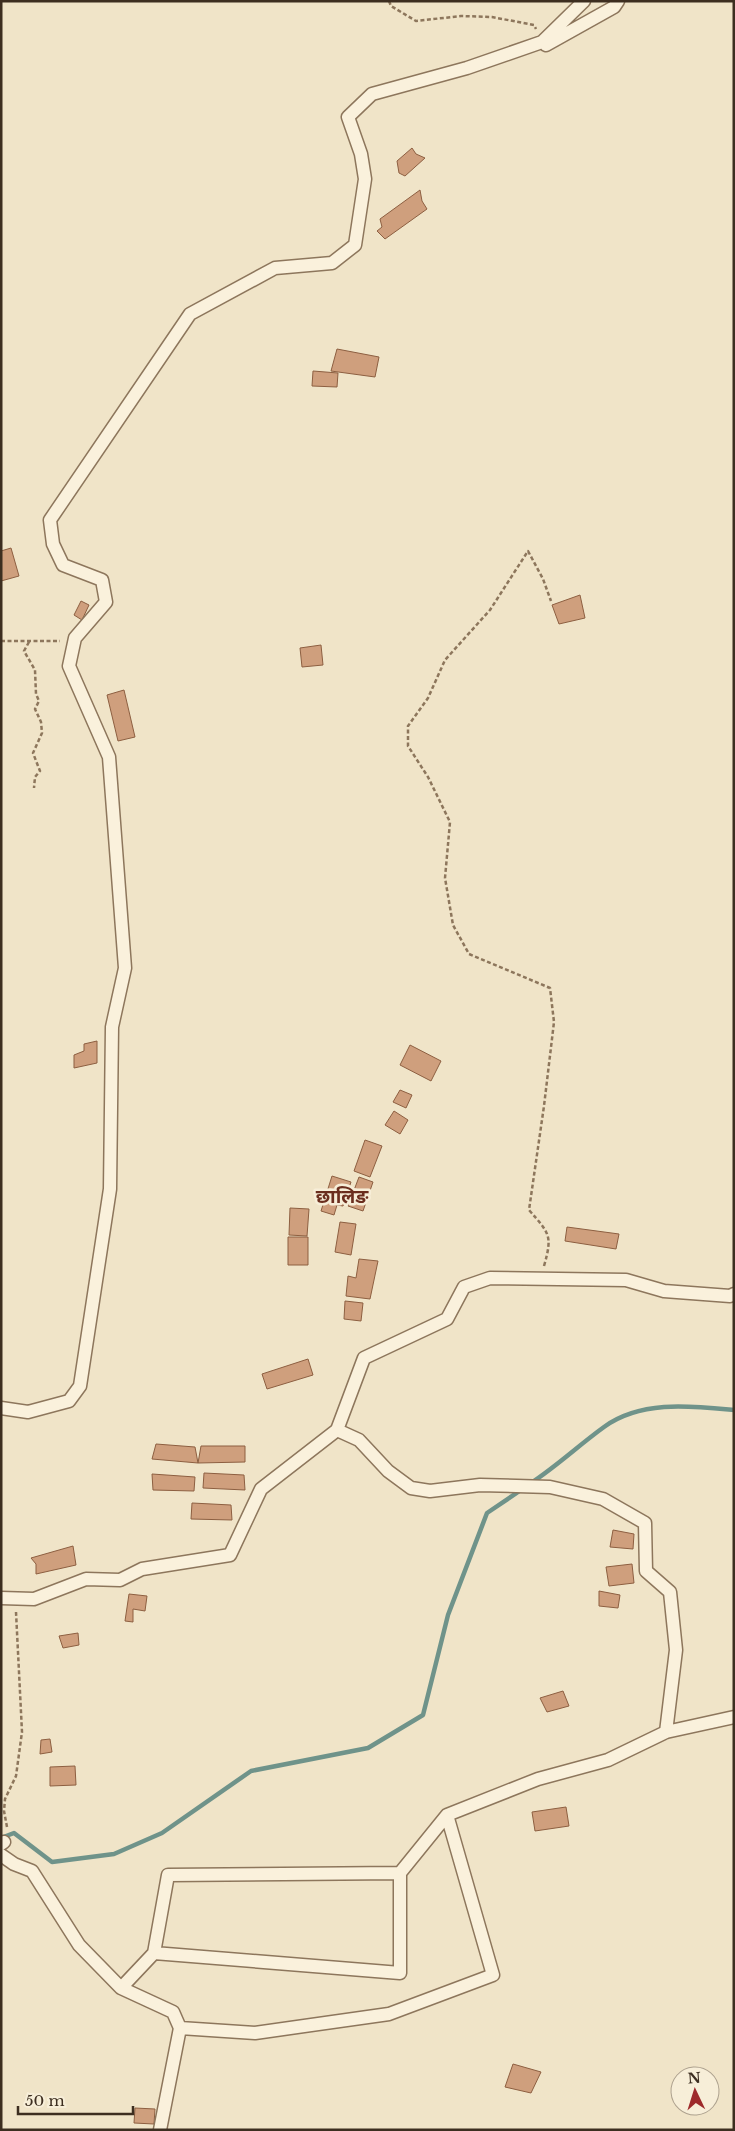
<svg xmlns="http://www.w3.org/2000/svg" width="735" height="2131" font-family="'Libre Baskerville','Noto Sans Devanagari',serif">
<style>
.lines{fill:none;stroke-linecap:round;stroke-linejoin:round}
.stream{stroke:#6f938a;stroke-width:4.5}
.building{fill:#cf9f7d;stroke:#8d5f41}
.minor-casing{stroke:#8d765c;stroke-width:15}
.path{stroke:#8d765c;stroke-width:2.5;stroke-dasharray:4 2.5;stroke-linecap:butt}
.minor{stroke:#faf1dc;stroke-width:12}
.labels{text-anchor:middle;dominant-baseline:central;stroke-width:5;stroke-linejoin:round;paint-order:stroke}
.district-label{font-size:19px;font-weight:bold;fill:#6b2e1e;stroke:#f7eed8}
</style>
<rect width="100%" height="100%" fill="#f0e4c8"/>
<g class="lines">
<!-- stream -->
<path class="stream" d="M531,1483C557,1466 579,1445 604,1427C641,1400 691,1406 734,1410
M1,1838L14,1833L52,1862L114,1854L162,1833L251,1771L368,1748L423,1715L448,1615L487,1513L521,1490"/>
</g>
<!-- building -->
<path class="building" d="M412,148L416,154L425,158L405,176L399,173L397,161Z
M420,190L422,201L427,209L385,239L377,231L382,227L380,219Z
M337,349L379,357L375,377L331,371Z
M313,371L338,373L337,387L312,386Z
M11,548L19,576L1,581V551Z
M580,595L585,618L559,624L552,605Z
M81,601L89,605L82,620L74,615Z
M321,645L323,665L302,667L300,648Z
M124,690L135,737L118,741L107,695Z
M97,1041V1063L74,1068V1055L84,1051V1044Z
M410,1045L441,1061L431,1081L400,1065Z
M400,1090L412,1095L406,1108L393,1102Z
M394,1111L408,1120L400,1134L385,1125Z
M365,1140L382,1146L370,1177L354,1171Z
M332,1176L351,1182L343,1206L337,1205L334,1215L321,1211Z
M359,1177L373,1182L363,1211L348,1206Z
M290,1208L309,1209L307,1236L289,1235Z
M340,1222L356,1224L351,1255L335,1252Z
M567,1227L619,1234L616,1249L565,1241Z
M288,1237H308V1265H288Z
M359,1259L378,1261L370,1299L346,1296L348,1276L356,1278Z
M345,1301L363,1303L361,1321L344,1319Z
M308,1359L313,1375L267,1389L262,1374Z
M156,1444L195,1447L198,1463L152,1459Z
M201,1446H245V1462L198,1463Z
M204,1473L244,1475L245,1490L203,1488Z
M152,1474L195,1477L194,1491L153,1490Z
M192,1503L231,1505L232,1520L191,1519Z
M613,1530L634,1534L633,1549L610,1547Z
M73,1546L76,1565L36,1574V1564L31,1558Z
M632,1564L634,1583L609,1586L606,1567Z
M599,1591L620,1595L618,1608L599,1606Z
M129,1594L147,1596L145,1611L133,1609V1622L125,1621Z
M78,1633L79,1645L63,1648L59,1636Z
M563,1691L569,1706L547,1712L540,1698Z
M50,1739L52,1752L40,1754L41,1740Z
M75,1766L76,1785L50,1786V1767Z
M566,1807L569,1826L535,1831L532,1812Z
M513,2064L541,2072L531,2093L505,2087Z
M135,2108L155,2109L154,2124L134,2123Z"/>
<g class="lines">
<!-- minor casing -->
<g class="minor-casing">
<path id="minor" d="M546,45L614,7L618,1
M1,1408L28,1412L69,1401L80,1386L110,1189L112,1027L125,968L109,757L69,666L75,638L106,602L102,580L63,565L53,544L50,520L190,314L275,268L332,263L355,245L365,179L361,154L348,117L372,94L467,68L542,42L584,1
M337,1430L359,1440L388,1471L411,1488L430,1491L480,1485L550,1487L603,1499L645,1523L646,1571L670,1592L676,1650L666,1732
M1,1598L34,1599L86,1579L120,1580L142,1569L230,1555L261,1489L337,1430L364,1358L447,1319L464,1287L490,1278L626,1280L664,1291L730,1296L734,1294
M1,1844L4,1842
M1,1855L14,1864L32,1871L79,1945L121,1988
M400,1873L168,1875L154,1953L400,1973V1873L447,1815L538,1779L608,1760L666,1732L734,1717
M154,1953L121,1988L173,2012L180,2028L160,2130
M180,2028L255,2033L389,2014L493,1975L447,1815"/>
</g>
<!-- path -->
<path class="path" d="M389,1L391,6L416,21L461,16L492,17L534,25L536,29
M1,641H60
M29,642L24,651L35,670L36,694L39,701L35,709L41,722L42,733L33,753L40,771L35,777L34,788
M544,1266C553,1235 549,1233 529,1210L544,1106L554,1022L550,988L469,954L453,925L445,878L450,822L428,777L408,746V726L428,698L445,660L490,610L528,551L543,579L551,601
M7,1827L4,1811L5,1799L16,1776L22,1732L16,1612"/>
<!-- minor -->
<use href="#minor" class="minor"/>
</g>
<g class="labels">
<!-- district labels -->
<g class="district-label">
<text x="342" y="1196">छालिङ</text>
</g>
</g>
<!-- border -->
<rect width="735" height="2131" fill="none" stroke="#3d2e20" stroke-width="5"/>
<!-- north arrow -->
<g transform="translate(695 2091) rotate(356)"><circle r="24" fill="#f7eed8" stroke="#ada18e"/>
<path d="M0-4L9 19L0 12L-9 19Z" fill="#9e2a2b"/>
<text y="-8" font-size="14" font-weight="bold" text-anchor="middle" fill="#3d2e20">N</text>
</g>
<!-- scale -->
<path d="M18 2106v8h115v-8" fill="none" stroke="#3d2e20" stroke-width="2.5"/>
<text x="25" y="2106" font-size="15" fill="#3d2e20" stroke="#f7eed8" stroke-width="4" paint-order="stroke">50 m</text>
</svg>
